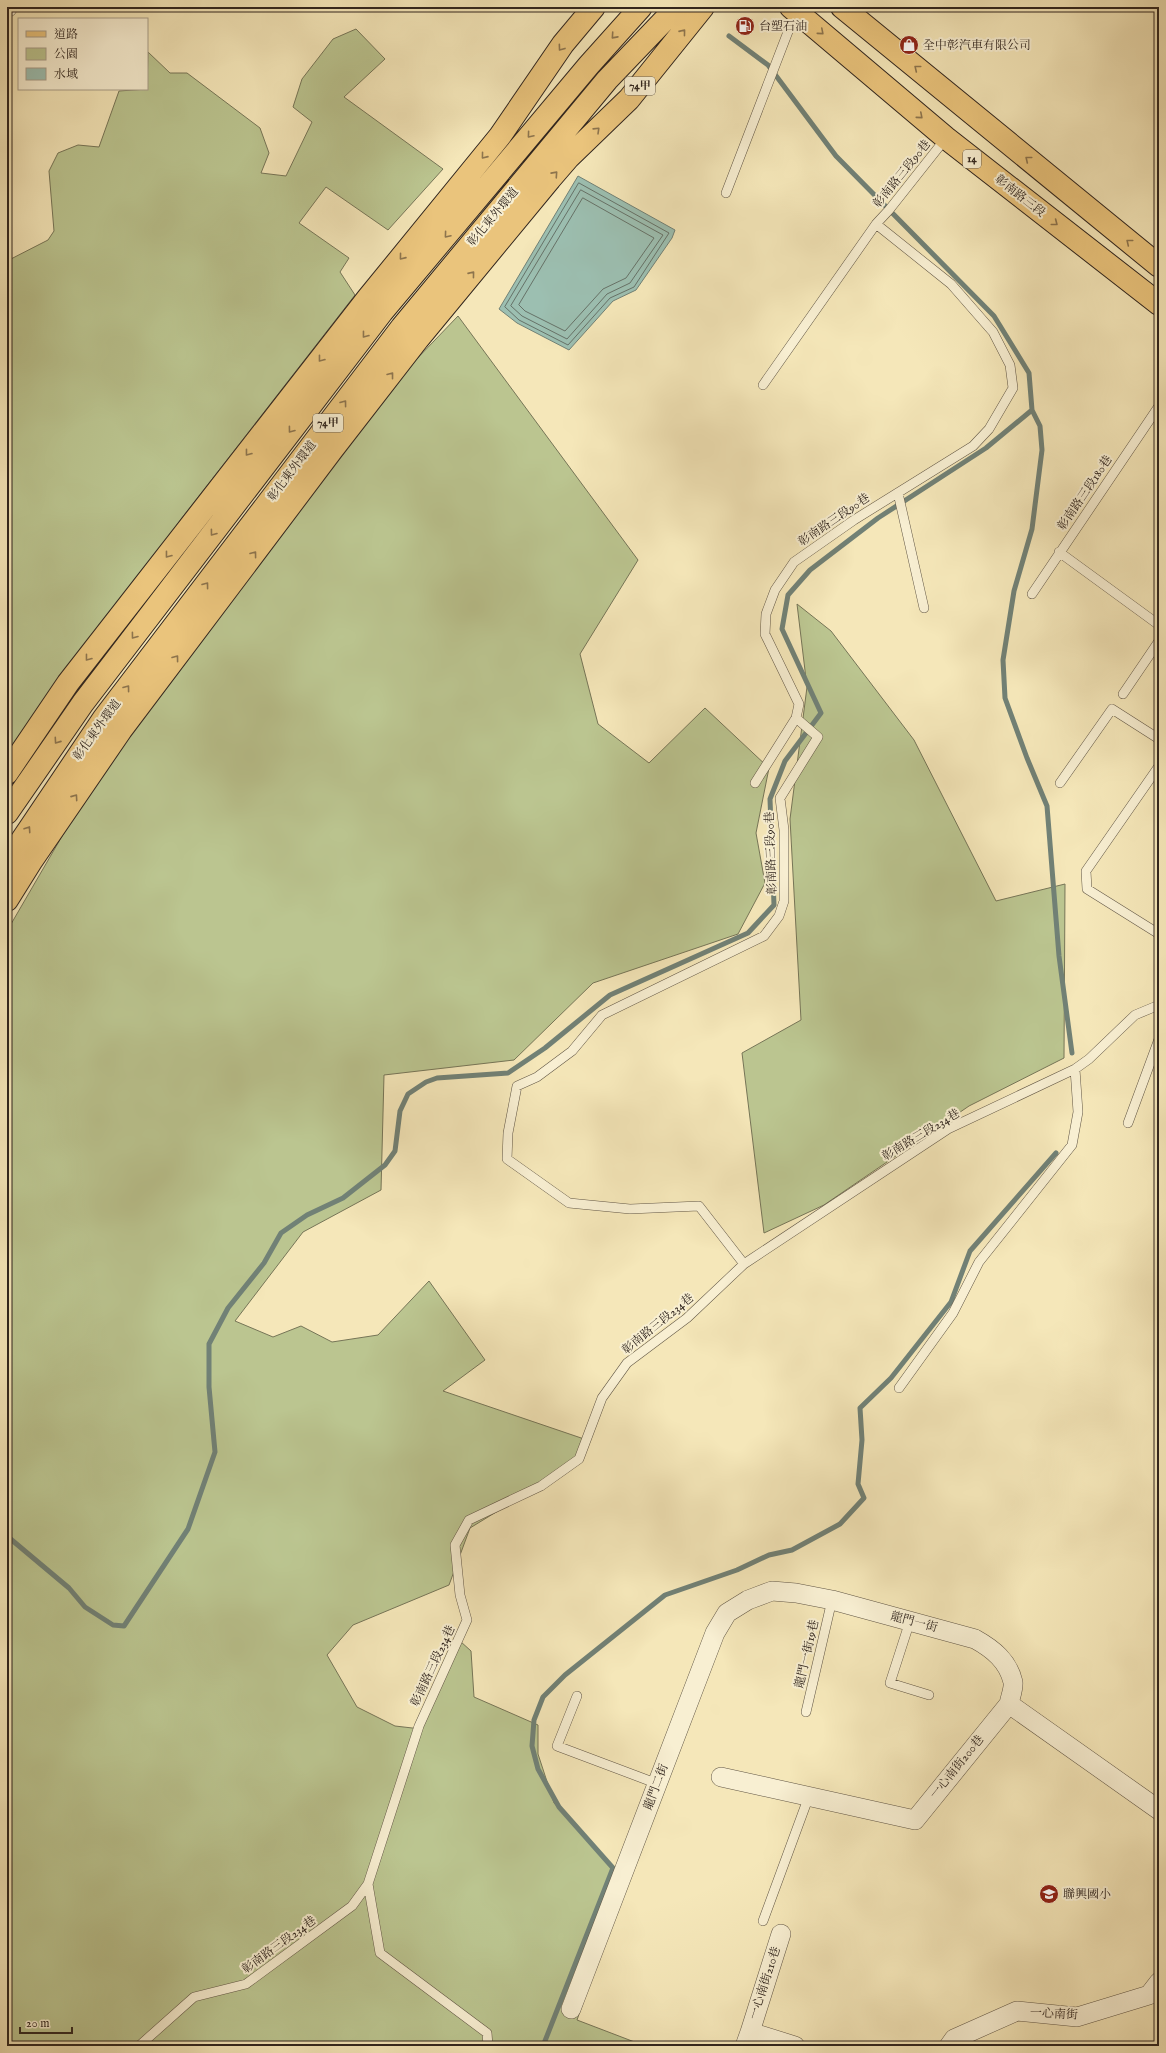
<svg xmlns="http://www.w3.org/2000/svg" width="1166" height="2053" font-family="'IM FELL English','Noto Serif TC',serif">
<style>
.green{fill:#bbc590;stroke:#767557}
.water{fill:#9cbfb1;stroke:#718176}
.lines{fill:none;stroke-linecap:round;stroke-linejoin:round}
.shore{stroke:#667268;stroke-width:1}
.stream{stroke:#718176;stroke-width:5}
.lane-casing{stroke:#615645;stroke-width:10}
.street-casing{stroke:#615645;stroke-width:20}
.primary-casing{stroke:#30251e;stroke-width:24}
.lane{stroke:#f8efd2;stroke-width:9}
.street{stroke:#f8efd2;stroke-width:19}
.primary{stroke:#eac47c;stroke-width:22}
.oneway{stroke:#8d744d}
.labels{text-anchor:middle;dominant-baseline:central;stroke-width:4;stroke-linejoin:round;paint-order:stroke}
.shield{fill:#f8efd2;stroke:#6c6254;stroke-width:1}
.shield-label{font-size:11px;font-weight:bold;fill:#30251e}
.poi-label{font-size:12px;fill:#30251e;stroke:#f8efd2;text-anchor:start}
.street-label{font-size:12px;fill:#30251e;stroke:#f8efd2}
</style>
<rect width="100%" height="100%" fill="#f5e7b9"/>
<filter id="stains"><feTurbulence type="fractalNoise" baseFrequency=".005" numOctaves="4"/><feColorMatrix values="0 0 0 0 .2 0 0 0 0 .09 0 0 0 0 .02 0 0 0 .5 -.17"/></filter>
<radialGradient id="worn" r=".72"><stop offset=".6" stop-color="#630" stop-opacity="0"/><stop offset="1" stop-color="#630" stop-opacity=".3"/></radialGradient>
<!-- green -->
<path class="green" d="M356,29L385,59L344,97L443,169L388,230L326,187L299,223L349,258L340,272L355,295L181,519L77,670L7,779V261L48,240L54,231L49,171L58,153L78,145L99,147L119,91L147,89L148,52L170,73H187L260,128L269,153L261,173L286,176L312,122L293,107L302,79L333,39Z
M458,316L638,560L580,654L598,724L649,763L705,708L769,768L756,833L765,883L738,934L593,983L514,1060L384,1075L381,1190L303,1232L235,1321L273,1337L301,1326L332,1342L378,1335L429,1281L485,1360L443,1391L590,1441L583,1459L470,1528L449,1585L353,1625L327,1655L357,1707L395,1726L421,1729L460,1641L471,1651L474,1697L538,1725V1754L554,1803L626,1880L577,2020L645,2046H7V931L72,819L204,624L361,417Z
M797,604L831,631L914,740L996,901L1065,884L1064,1058L969,1106L824,1205L764,1233L742,1053L801,1020L790,819L807,687Z"/>
<!-- water -->
<path class="water" d="M578,176L675,230L672,238L636,290L613,301L569,350L517,323L499,309Z"/>
<g class="lines">
<!-- shore -->
<path class="shore" d="M579,183L669,233L634,287L610,298L568,345L519,320L505,307Z
M581,190L663,235L630,283L607,294L567,339L522,316L511,306Z
M583,198L654,238L626,278L603,289L565,331L525,311L519,305Z"/>
<!-- stream -->
<path class="stream" d="M1032,410L1040,426L1042,450L1032,529L1014,591L1003,660L1005,698L1027,758L1047,806L1059,956L1072,1053
M7,1536L69,1588L85,1607L113,1625L124,1626L188,1529L215,1452L209,1387V1344L228,1308L264,1263L281,1233L307,1215L343,1198L385,1165L395,1151L400,1111L408,1094L426,1082L437,1078L508,1073L545,1048L610,995L748,933L774,905L770,799L785,761L821,713L782,629L788,595L810,570L878,518L986,448L1032,410L1029,373L994,316L836,156L768,65L729,36
M543,2046L613,1868L559,1807L538,1769L532,1746L534,1720L543,1697L565,1675L665,1595L737,1570L769,1555L792,1550L840,1524L864,1498L858,1484L862,1440L860,1408L891,1378L951,1302L970,1251L1056,1153"/>
<!-- lane casing -->
<g class="lane-casing">
<path id="lane" d="M726,193L796,11
M763,385L876,224L889,210L946,138
M898,493L924,608
M1059,552L1159,625
M1032,594L1159,406
M1123,694L1159,641
M1159,766L1086,871L1087,889L1159,934
M755,783L796,718
M1060,783L1112,709L1159,739
M1128,1123L1159,1039
M744,1264L699,1206L630,1209L569,1203L507,1159L508,1133L517,1086L537,1077L572,1051L602,1015L764,936L779,916L784,901V830L780,798L818,737L796,718L799,704L765,634L766,614L775,590L794,562L854,520L973,446L989,429L1013,388L1010,365L993,332L951,284L876,224
M899,1388L953,1313L979,1262L1072,1145L1078,1112L1075,1069
M910,1621L890,1683L929,1695
M577,1696L557,1746L658,1784
M806,1712L832,1600
M368,1884L380,1953L487,2033L488,2046
M763,1921L809,1796
M139,2046L194,1997L246,1984L352,1906L368,1884L419,1726L467,1620L460,1595L455,1545L469,1520L541,1486L579,1459L602,1398L627,1363L687,1318L744,1264L948,1129L1075,1069L1089,1059L1135,1015L1159,1005"/>
</g>
<!-- street casing -->
<g class="street-casing">
<path id="street" d="M7,8L8,7
M1009,1704L1159,1810
M571,2009L715,1633L727,1613L748,1600L772,1591L796,1593L832,1600L975,1639C993,1649 1008,1661 1013,1682C1014,1688 1010,1698 1009,1704L915,1820L721,1777
M750,2032L781,1934
M745,2046L750,2032L795,2046
M949,2046L954,2039L1017,2011L1077,2017L1149,1995L1159,1982"/>
</g>
<!-- primary casing -->
<g class="primary-casing">
<path id="primary" d="M791,7L946,138L1159,304
M842,7L1159,266
M7,773L68,683L368,298L500,136L563,44L594,7
M7,813L83,703L382,312L589,65L641,7
M7,862L104,718L402,327L607,80L677,7
M7,900L32,860L121,730L332,450L418,339L550,179L569,157L629,99L703,7"/>
</g>
<!-- lane -->
<use href="#lane" class="lane"/>
<!-- street -->
<use href="#street" class="street"/>
<!-- primary -->
<use href="#primary" class="primary"/>
</g>
<!-- one-way arrows -->
<defs><path id="oneway-chevron" d="M-2-3.5L2.5 0L-2 3.5" fill="none" stroke-width="1.6" stroke-linecap="round" stroke-linejoin="round"/></defs>
<g class="oneway">
<use href="#oneway-chevron" transform="translate(683 32) rotate(-51)"/>
<use href="#oneway-chevron" transform="translate(821 32) rotate(41)"/>
<use href="#oneway-chevron" transform="translate(614 36) rotate(132)"/>
<use href="#oneway-chevron" transform="translate(561 48) rotate(126)"/>
<use href="#oneway-chevron" transform="translate(917 68) rotate(-141)"/>
<use href="#oneway-chevron" transform="translate(920 116) rotate(41)"/>
<use href="#oneway-chevron" transform="translate(597 130) rotate(-44)"/>
<use href="#oneway-chevron" transform="translate(530 135) rotate(130)"/>
<use href="#oneway-chevron" transform="translate(484 156) rotate(129)"/>
<use href="#oneway-chevron" transform="translate(1028 159) rotate(-141)"/>
<use href="#oneway-chevron" transform="translate(555 174) rotate(-48)"/>
<use href="#oneway-chevron" transform="translate(1055 223) rotate(38)"/>
<use href="#oneway-chevron" transform="translate(447 235) rotate(130)"/>
<use href="#oneway-chevron" transform="translate(1129 242) rotate(-141)"/>
<use href="#oneway-chevron" transform="translate(402 257) rotate(129)"/>
<use href="#oneway-chevron" transform="translate(472 274) rotate(-51)"/>
<use href="#oneway-chevron" transform="translate(365 335) rotate(128)"/>
<use href="#oneway-chevron" transform="translate(321 359) rotate(128)"/>
<use href="#oneway-chevron" transform="translate(391 375) rotate(-52)"/>
<use href="#oneway-chevron" transform="translate(344 403) rotate(-53)"/>
<use href="#oneway-chevron" transform="translate(291 430) rotate(127)"/>
<use href="#oneway-chevron" transform="translate(248 453) rotate(128)"/>
<use href="#oneway-chevron" transform="translate(213 533) rotate(127)"/>
<use href="#oneway-chevron" transform="translate(254 554) rotate(-53)"/>
<use href="#oneway-chevron" transform="translate(168 555) rotate(128)"/>
<use href="#oneway-chevron" transform="translate(206 585) rotate(-53)"/>
<use href="#oneway-chevron" transform="translate(134 636) rotate(127)"/>
<use href="#oneway-chevron" transform="translate(88 658) rotate(128)"/>
<use href="#oneway-chevron" transform="translate(176 658) rotate(-53)"/>
<use href="#oneway-chevron" transform="translate(127 688) rotate(-53)"/>
<use href="#oneway-chevron" transform="translate(57 741) rotate(125)"/>
<use href="#oneway-chevron" transform="translate(75 797) rotate(-55)"/>
<use href="#oneway-chevron" transform="translate(28 829) rotate(-56)"/>
</g>
<!-- icons -->
<defs>
<g id="fuel-disc" transform="scale(1)"><circle r="9.5" fill="#8f2418" stroke="#f8efd2"/><path d="M-5.5-6h7V0h2V4h1.3V-2.5L3-4.5l.8-.8L6-3V5H2.5V1h-1V6h-7ZM-4.2-4.7v3.2H.2V-4.7Z" fill="#fff"/></g>
<g id="shop-disc" transform="scale(1)"><circle r="9.5" fill="#8f2418" stroke="#f8efd2"/><path d="M-5-2.5h2.3a2.7 3.5 0 0 1 5.4 0H5L5.5 6h-11ZM-1.5-2.5h3a1.5 2.3 0 0 0-3 0Z" fill="#fff"/></g>
<g id="school-disc" transform="scale(1)"><circle r="9.5" fill="#8f2418" stroke="#f8efd2"/><path d="M0-5L7-2L0 1L-7-2ZM-4 1L0 2.5L4 1V4Q0 6-4 4Z" fill="#fff"/></g>
</defs>
<g fill-rule="evenodd">
<use href="#fuel-disc" x="745" y="26"/>
<use href="#shop-disc" x="909" y="45"/>
<use href="#school-disc" x="1049" y="1894"/>
</g>
<g class="labels">
<!-- shield labels -->
<g class="shield">
<rect x="625" y="77" width="30" height="18" rx="3"/>
<rect x="963" y="150" width="18" height="18" rx="3"/>
<rect x="313" y="414" width="30" height="18" rx="3"/>
</g>
<g class="shield-label">
<text x="640" y="86">74甲</text>
<text x="972" y="159">14</text>
<text x="328" y="423">74甲</text>
</g>
<!-- poi labels -->
<g class="poi-label">
<text x="759" y="26">台塑石油</text>
<text x="923" y="45">全中彰汽車有限公司</text>
<text x="1063" y="1894">聯興國小</text>
</g>
<!-- street labels -->
<g class="street-label">
<text transform="translate(902 174) rotate(-51)">彰南路三段90巷</text>
<text transform="translate(1020 196) rotate(38)">彰南路三段</text>
<text transform="translate(493 217) rotate(-50)">彰化東外環道</text>
<text transform="translate(292 471) rotate(-53)">彰化東外環道</text>
<text transform="translate(1085 493) rotate(-56)">彰南路三段180巷</text>
<text transform="translate(834 520) rotate(-34)">彰南路三段90巷</text>
<text transform="translate(97 730) rotate(-54)">彰化東外環道</text>
<text transform="translate(771 853) rotate(-92)">彰南路三段90巷</text>
<text transform="translate(921 1135) rotate(-31)">彰南路三段234巷</text>
<text transform="translate(658 1324) rotate(-39)">彰南路三段234巷</text>
<text transform="translate(914 1622) rotate(15)">龍門一街</text>
<text transform="translate(807 1654) rotate(-77)">龍門一街19巷</text>
<text transform="translate(433 1666) rotate(-65)">彰南路三段234巷</text>
<text transform="translate(957 1767) rotate(-51)">一心南街200巷</text>
<text transform="translate(656 1787) rotate(-69)">龍門二街</text>
<text transform="translate(279 1945) rotate(-36)">彰南路三段234巷</text>
<text transform="translate(765 1983) rotate(-72)">一心南街210巷</text>
<text transform="translate(1054 2014) rotate(3)">一心南街</text>
</g>
</g>
<!-- margin -->
<rect width="1166" height="2053" fill="none" stroke="#f5e7b9" stroke-width="24"/>
<rect x="8" y="8" width="1150" height="2037" fill="none" stroke="#30251e" stroke-width="2"/>
<rect x="12" y="12" width="1142" height="2029" fill="none" stroke="#30251e"/>
<!-- legend -->
<rect x="18" y="18" width="130" height="72" fill="#f8efd2" stroke="#a89e8a"/>
<rect x="26" y="31" width="20" height="6" fill="#eac47c" stroke="#a89e8a"/>
<text x="54" y="38" font-size="12" fill="#30251e">道路</text>
<rect x="26" y="48" width="20" height="12" fill="#bbc590" stroke="#a89e8a"/>
<text x="54" y="58" font-size="12" fill="#30251e">公園</text>
<rect x="26" y="68" width="20" height="12" fill="#9cbfb1" stroke="#a89e8a"/>
<text x="54" y="78" font-size="12" fill="#30251e">水域</text>
<!-- scale -->
<path d="M20 2027v6h52v-6" fill="none" stroke="#30251e" stroke-width="2"/>
<text x="26" y="2027" font-size="12" fill="#30251e" stroke="#f8efd2" stroke-width="3" paint-order="stroke">20 m</text>
<rect width="100%" height="100%" filter="url(#stains)"/>
<rect width="100%" height="100%" fill="url(#worn)"/>
</svg>
